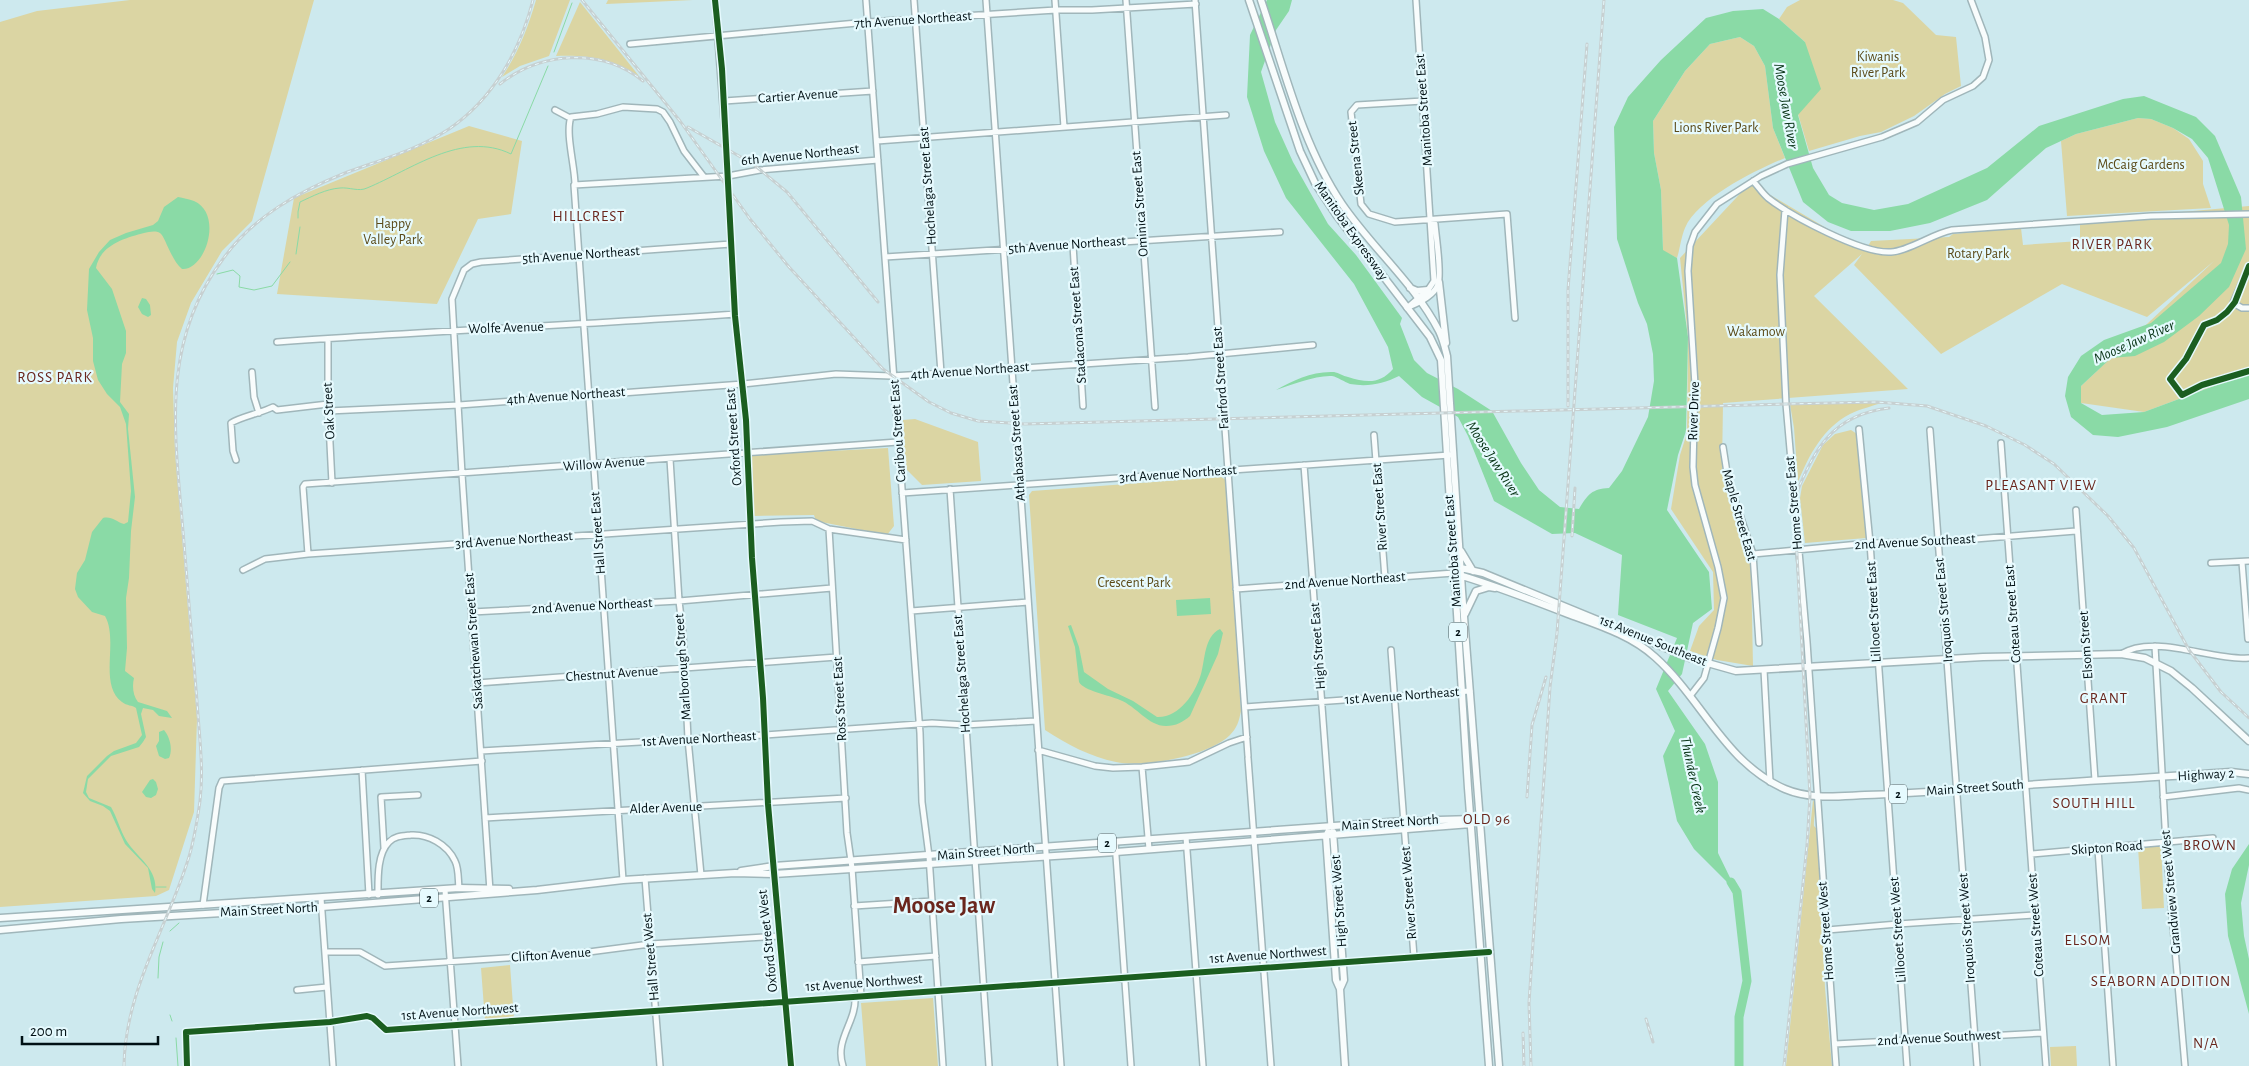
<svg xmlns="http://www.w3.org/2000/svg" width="2249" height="1066" font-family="'Alegreya Sans',sans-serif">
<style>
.green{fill:#dbd5a3}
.water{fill:#8adaa6}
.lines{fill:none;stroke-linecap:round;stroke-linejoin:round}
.stream{stroke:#8adaa6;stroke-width:1}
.river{stroke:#8adaa6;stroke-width:9}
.minor-casing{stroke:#a0b6ba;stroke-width:8}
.major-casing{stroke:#a0b6ba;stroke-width:9}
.minor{stroke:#f8fcfc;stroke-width:5}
.major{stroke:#f8fcfc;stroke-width:6}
.rail-casing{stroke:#c7d0d1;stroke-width:3}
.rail{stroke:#e6fafe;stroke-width:1;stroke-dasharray:4;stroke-linecap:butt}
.minor-bridge-casing{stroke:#a0b6ba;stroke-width:8;stroke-linecap:butt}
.minor-bridge{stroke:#f8fcfc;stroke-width:5}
.cycleway-casing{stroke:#e6fafe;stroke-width:9}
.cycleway{stroke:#1b5e20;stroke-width:6}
.labels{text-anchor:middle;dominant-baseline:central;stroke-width:4.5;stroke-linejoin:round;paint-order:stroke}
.shield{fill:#e6fafe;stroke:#45565a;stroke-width:1}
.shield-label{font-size:12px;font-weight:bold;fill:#001014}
.street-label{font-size:14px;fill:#001014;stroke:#e6fafe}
.park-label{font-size:14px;fill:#5a4917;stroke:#e6fafe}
.water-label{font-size:15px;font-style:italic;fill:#083416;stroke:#e6fafe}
.neighbourhood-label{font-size:15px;letter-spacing:1px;fill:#6a261d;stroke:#e6fafe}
.town-label{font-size:24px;font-weight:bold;fill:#6a261d;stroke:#e6fafe}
</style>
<rect width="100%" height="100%" fill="#cde9ee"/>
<!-- green -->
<path class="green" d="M130,0H314L252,221L222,251L191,303L177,342L173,388L175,452L197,718L194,812L169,890L156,896L0,907V22L37,11Z
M536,0H570L549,56L520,66L502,77C518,53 528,28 536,0Z
M608,0H693L606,4Z
M1800,0H1893L1903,3L1936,35L1956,37L1961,86L1945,94L1914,116L1881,132L1860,136L1809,151L1798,114L1805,42L1779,19L1787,7Z
M580,2L639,76C609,58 591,55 556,56Z
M1740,37L1754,46L1765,66L1773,128L1785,158C1756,170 1698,198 1685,228C1681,237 1680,249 1677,258L1663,251L1661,190L1654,153L1653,121L1685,71L1710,44Z
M2138,118L2151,119L2173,128L2189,139L2203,161V184L2211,208L2067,216L2061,141L2076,134Z
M469,126L522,141L511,214L478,219L437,304L277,294L294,198Z
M1750,183L1865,251L1871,241L1949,237L1953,234L2021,228L2023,245L2080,241V221L2249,206V373L2144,412L2081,403V386L2214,261L2147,317L2062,284L1941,354L1854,265L1862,254L1814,296L1908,389L1723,403L1722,467L1751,567L1753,666L1717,660L1690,651L1699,626L1714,610L1713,572L1671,509L1680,455L1687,433L1688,337L1680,258Z
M1884,402C1873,406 1860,409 1850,414C1823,428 1809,455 1798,482L1794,428L1790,404Z
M915,419L978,442L981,481L922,485L905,468L903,420Z
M1851,430L1857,434L1866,538L1805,543L1800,498L1802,486L1823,445L1835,434Z
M888,448L894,526L887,535L816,521L814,515L754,516L750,455Z
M1221,477L1226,480L1241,711C1239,721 1237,728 1230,735C1209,756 1144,768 1116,762C1090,757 1067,744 1045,730L1029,495L1032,491Z
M1813,800C1818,807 1813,818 1814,826L1817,829L1825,988L1832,1066H1786Z
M2161,845L2164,908L2142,909L2138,847Z
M510,965L514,1019L485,1021L481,968Z
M933,998L938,1066H866L861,1003Z
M2076,1046L2077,1066H2051L2050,1047Z"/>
<!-- water -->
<path class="water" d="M1267,0H1292L1289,11L1276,30L1261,72L1275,122L1293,162L1328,224L1356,255L1402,318L1400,324L1414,360L1427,373L1458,389L1492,411L1521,463L1539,490L1560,507L1579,509C1588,494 1592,489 1609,488L1622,471L1648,417L1654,381L1653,354L1647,324L1638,303L1617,239L1614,127L1628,97L1661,60L1706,18L1733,11L1763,9L1779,19L1805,42L1821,89L1798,115L1813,168L1829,195L1842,203L1874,210L1908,204L1987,168L2039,126L2123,99L2144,96L2196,117L2215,136L2241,197L2246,249L2229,287L2199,316L2164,342L2135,356L2111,358L2081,386V403L2102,415L2144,412L2249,373V399L2167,427L2118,437L2093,435L2071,417L2065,396L2068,377L2081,356L2104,340L2151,323L2221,263L2228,244L2229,225L2208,158L2192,139L2173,128L2151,119L2138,118L2076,134L2046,148L1987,200L1930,223L1890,231H1851L1828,222L1803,202L1773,128L1765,66L1754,46L1740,37L1710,44L1685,71L1653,121L1654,153L1661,190L1663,250L1677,258L1688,337L1686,431L1678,455L1667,510L1709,572L1712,609L1693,623L1682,674L1668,691L1705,744L1718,782V853L1737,892L1694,849L1677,821L1663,756L1675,731L1656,689L1677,638L1618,615L1622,555L1575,533L1552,534L1494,501L1468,436L1458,417L1422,397L1399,376C1383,384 1368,387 1350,384C1344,382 1338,377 1332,376C1316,375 1291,385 1276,390C1294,380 1312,371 1334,372C1339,373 1343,376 1348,377C1367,383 1380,384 1393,369L1388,347L1354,284L1286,198L1264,151L1247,97L1250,35Z
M178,197C183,198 189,199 194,201C224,214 205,271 182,269C171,260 165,236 160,233C155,230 149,232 144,233C125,238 100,245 96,268L112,289L126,331V353L122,364L120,402L129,414L128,429L135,497L131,531L129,578L126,598L127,648L125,671L134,678C132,686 133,696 138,702L167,711L172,718L159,716L153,710L143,708L141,714L146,737L143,742L139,747L111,756L88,779L86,792L89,798L111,807C117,817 120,830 126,840C137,858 159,869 155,893L152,889L148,868L125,844L110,811L103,806L90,801L83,793L87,776L107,756L114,751L136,743L142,735L136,708C132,705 127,706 122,702C98,684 119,641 105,616L92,612L78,597L75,589L77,573L85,560L92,532L103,518C112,516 116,522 124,524L128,522L131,491L126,424L120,407L107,394L98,380L93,361V338L87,310L89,269L99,252L110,240L126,233L153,225L158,221L164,207Z
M142,298L146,299L150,305L151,315L148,317L142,314L138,307Z
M1210,598L1211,614L1177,616L1176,600Z
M1071,625L1079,647L1084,672L1108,689L1133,701L1157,717C1179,718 1195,694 1201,674C1205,661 1204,636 1220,629L1223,633L1218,654L1190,716C1183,722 1176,726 1166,726C1148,726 1136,706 1120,700C1109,695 1084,691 1079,682L1075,647L1068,626Z
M164,730C170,737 173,749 169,758L165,759L159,756L156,746L159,741V732Z
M153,779L156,782L158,789L156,795L151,798L146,797L142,792L150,780Z
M2249,844V865L2241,903L2244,936L2249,959V1014L2228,936L2225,894L2232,869Z"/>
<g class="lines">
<!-- stream -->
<path class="stream" d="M554,52L572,3
M298,218V212L300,202C313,196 326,189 340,188C349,187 359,192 367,188C411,170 462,130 511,154L548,66
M296,254L300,227
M217,274L233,270L240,276L239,287L254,290L272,286L290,262
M156,887H166
M170,931L179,923
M158,978L159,957L163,942
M170,1015L172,1021
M176,1038L178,1066"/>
<!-- river -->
<path class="river" d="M1731,882L1737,892L1747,981L1739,1017V1066"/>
<!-- minor casing -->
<g class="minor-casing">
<path id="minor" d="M715,0L726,146
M866,0L920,733L922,802L929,856L943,1066
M914,0L941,373
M986,0L1061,1066
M1055,0L1064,127
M1126,0L1155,407
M1195,0L1248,756
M630,44L868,22L1056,10H1092L1196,4
M724,101L873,91
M1423,101L1357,105L1351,112L1361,204L1369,214L1395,222L1507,214L1515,318
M555,110L570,118
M877,141L1226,115
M726,152L735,316L746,420L752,558L763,698L768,804L791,1066
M1753,181C1758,186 1762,193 1768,198C1791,216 1862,254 1891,252C1909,251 1932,234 1952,230L2151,216L2249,214
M575,185C575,166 565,133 571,117L597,114L623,107L657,109L663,112L670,122L684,151L704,177
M1785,210L1780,275L1786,404L1807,642L1836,1066
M1073,245L1083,406
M885,257L1280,232
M2249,266L2233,303L2242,308H2249
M1411,306C1420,302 1435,295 1438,284C1442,274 1436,237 1435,224L1432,220
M1407,308L1428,290L1434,281L1416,0
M328,339V404L332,483
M277,342C430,331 582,325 735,314
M252,372L254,397L259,413
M328,411L459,405L743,384L836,374L891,376L977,371L1188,357L1313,345
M1859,429L1870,543L1907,1066
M1930,430L1977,1066
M1374,435L1385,578
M2001,443L2046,1066
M1723,447L1728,479L1753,554L1759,643
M670,459L679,601L683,634L688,739L701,875
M236,460L233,451L231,423C240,417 261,413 273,407L277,410L328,404
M1304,465L1331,827
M950,489L989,1066
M902,493L1450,455
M2076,510L2095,780
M829,529L847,833L852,868L861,996
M308,554L303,487L305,484L898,442
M1753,554L1870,543L1938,542L2076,531
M2242,562L2248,639
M2211,563L2249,561
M243,570L265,559L308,554L781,522L812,521L829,529L906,540
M1236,589L1454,573
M911,611L1028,602
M472,612L679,601L832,588
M2155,646L2166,844L2185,1066
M1391,650L1414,957
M2121,654C2155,633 2211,661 2249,658
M1764,670L1770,782
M477,683L837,657
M1690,696L1704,678L1718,628L1724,598L1718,567L1695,485L1693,467L1695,385L1688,271L1690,246L1695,232L1717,204L1761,176L1787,164L1882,137L1917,122L1943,100L1973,86L1983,77L1989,60L1985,37L1971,0
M1245,707L1470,691
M1038,750L1095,766L1113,768L1142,767L1189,762L1229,743L1247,737
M481,751L765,735L932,723L965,725L1036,721
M1248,758L1271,1066
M1142,767L1149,849
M362,770L369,895
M2163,797L2239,788L2249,790
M485,818L846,798
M1186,837L1203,1066
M1115,842L1131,1066
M384,848L381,797L418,795
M2098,849L2113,1066
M2031,854L2213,838
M645,878L660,1066
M623,880L574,185L728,176L760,170L878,160
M445,890L458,1066
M490,891L462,474L452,299L464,270L472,264L481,262L731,244
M378,895C378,879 377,854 389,842C395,836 402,836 411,835C428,834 447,844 455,861C459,869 458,880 459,888
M321,898L333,1066
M203,905L219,788L222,781L482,761
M854,906L932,901
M1827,930L1898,924L2035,915
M325,952H360L385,966L581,953L650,944L780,936
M858,962L936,956
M297,990L327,987
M1835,1044L2043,1033
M187,1066L186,1032L330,1022L367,1016L373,1018L386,1030L1489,952
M843,1066C834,1039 857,1022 855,996"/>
</g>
<!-- major casing -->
<g class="major-casing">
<path id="major" d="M1249,0L1300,151L1315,183L1337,216L1430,337L1441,360L1468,788L1489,1066
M1261,0C1284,68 1302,145 1342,204C1372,248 1415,284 1439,331C1443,339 1445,348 1447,356L1462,591L1499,1066
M1439,282L1446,343
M1410,288L1417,291L1428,290
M1461,551L1473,571
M1459,570L1461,568L1483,573L1690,658L1736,671L1983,657L2121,654L2145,658L2171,671L2192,688L2249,741
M1459,575C1496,586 1532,600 1568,614C1598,625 1631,635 1655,657C1702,699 1725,763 1785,789C1811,800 1839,796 1865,795C1909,794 1953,790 1997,787C2075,781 2153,778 2231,772L2249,774
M1465,614L1476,591L1489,587L1495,588
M1328,832L1326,836L1336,980L1340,989L1345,1066
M1333,832L1344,980L1340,989
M741,871L774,866L1404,821L1474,819
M0,918L459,888L509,889
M0,930L121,919L322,907L537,890L623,880L735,873L774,874L1116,852L1471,824L1480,821"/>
</g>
<!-- minor -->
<use href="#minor" class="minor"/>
<!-- major -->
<use href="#major" class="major"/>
<!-- rail casing -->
<g class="rail-casing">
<path id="rail" d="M582,0L680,121L750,219L789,267L883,369L929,402L951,413L978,421L1025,424L1786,404L1877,402L1927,406L1986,426L2025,445L2054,464L2108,516L2134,548L2189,650L2221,692L2249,718
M500,84C540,52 602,47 643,81
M688,127L753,164L787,192L878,302
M1568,406V290L1587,44
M1572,536L1575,488
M1527,797L1532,725L1546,677
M1646,1019L1653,1042
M1523,1033L1524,1066
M124,1066C125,992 165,931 187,863C194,843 197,822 200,801C204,768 199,734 197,701C192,644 188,588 183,531C175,434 160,343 223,259C253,217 298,192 345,173C380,160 417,150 449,129C493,99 520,51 533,0
M1531,1066L1529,1003L1550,687L1557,633L1604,0
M1784,1066L1807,845L1810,796L1794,499C1814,450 1831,415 1889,408"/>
</g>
<!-- rail -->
<use href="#rail" class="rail"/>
<!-- minor-bridge casing -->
<g class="minor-bridge-casing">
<path id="minor-bridge" d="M726,146V152"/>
</g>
<!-- minor-bridge -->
<use href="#minor-bridge" class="minor-bridge"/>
<!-- cycleway casing -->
<g class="cycleway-casing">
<path id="cycleway" d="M715,0L722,69L735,316L746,420L752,558L763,698L768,804L791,1066
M2249,266L2235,302L2227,312L2217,320L2204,325L2186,359L2170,379L2182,395L2202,385L2249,371
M187,1066L186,1032L330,1022L367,1016L373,1018L386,1030L1489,952"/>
</g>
<!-- cycleway -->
<use href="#cycleway" class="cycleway"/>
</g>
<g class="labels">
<!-- shield labels -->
<g class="shield">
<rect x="1449" y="622.5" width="18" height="19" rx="4"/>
<rect x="1889" y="784.5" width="18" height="19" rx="4"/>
<rect x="1098" y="833.5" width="18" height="19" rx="4"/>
<rect x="420" y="888.5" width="18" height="19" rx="4"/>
</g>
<g class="shield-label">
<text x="1458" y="632">2</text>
<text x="1898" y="794">2</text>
<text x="1107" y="843">2</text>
<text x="429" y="898">2</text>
</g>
<!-- street labels -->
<g class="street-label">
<text transform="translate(913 20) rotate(-4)">7th Avenue Northeast</text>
<text transform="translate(798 96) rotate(-4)">Cartier Avenue</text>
<text transform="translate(1424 110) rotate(-94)">Manitoba Street East</text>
<text transform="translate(800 155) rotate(-6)">6th Avenue Northeast</text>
<text transform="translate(1356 158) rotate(-96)">Skeena Street</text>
<text transform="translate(928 186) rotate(-94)">Hochelaga Street East</text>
<text transform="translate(1140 204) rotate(-94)">Ominica Street East</text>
<text transform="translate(1351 231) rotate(55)">Manitoba Expressway</text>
<text transform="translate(1067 245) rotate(-4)">5th Avenue Northeast</text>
<text transform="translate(581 255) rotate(-4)">5th Avenue Northeast</text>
<text transform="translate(1078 325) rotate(-94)">Stadacona Street East</text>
<text transform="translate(506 328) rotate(-2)">Wolfe Avenue</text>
<text transform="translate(970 371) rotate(-4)">4th Avenue Northeast</text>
<text transform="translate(1221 378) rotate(-94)">Fairford Street East</text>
<text transform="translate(566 396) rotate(-4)">4th Avenue Northeast</text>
<text transform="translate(329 411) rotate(-93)">Oak Street</text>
<text transform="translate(1694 411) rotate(-88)">River Drive</text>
<text transform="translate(898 431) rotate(-94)">Caribou Street East</text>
<text transform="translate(734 437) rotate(-94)">Oxford Street East</text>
<text transform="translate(1017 443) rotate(-94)">Athabasca Street East</text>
<text transform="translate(604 464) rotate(-4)">Willow Avenue</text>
<text transform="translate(1178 474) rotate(-4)">3rd Avenue Northeast</text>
<text transform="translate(1794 503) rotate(-95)">Home Street East</text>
<text transform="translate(1380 507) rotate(-94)">River Street East</text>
<text transform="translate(1739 515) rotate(74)">Maple Street East</text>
<text transform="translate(598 533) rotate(-94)">Hall Street East</text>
<text transform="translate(514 540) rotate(-4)">3rd Avenue Northeast</text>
<text transform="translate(1915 542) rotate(-3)">2nd Avenue Southeast</text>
<text transform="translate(1453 551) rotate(-94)">Manitoba Street East</text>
<text transform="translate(1345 581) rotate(-4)">2nd Avenue Northeast</text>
<text transform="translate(592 606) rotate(-3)">2nd Avenue Northeast</text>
<text transform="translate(1944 610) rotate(-95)">Iroquois Street East</text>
<text transform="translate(1874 612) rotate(-93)">Lillooet Street East</text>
<text transform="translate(2013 614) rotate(-94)">Coteau Street East</text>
<text transform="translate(474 641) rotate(-94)">Saskatchewan Street East</text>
<text transform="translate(1653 641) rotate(22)">1st Avenue Southeast</text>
<text transform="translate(2086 645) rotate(-94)">Elsom Street</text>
<text transform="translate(1318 646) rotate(-94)">High Street East</text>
<text transform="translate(683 667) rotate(-94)">Marlborough Street</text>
<text transform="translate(612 674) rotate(-4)">Chestnut Avenue</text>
<text transform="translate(962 674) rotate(-94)">Hochelaga Street East</text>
<text transform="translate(1402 696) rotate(-4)">1st Avenue Northeast</text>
<text transform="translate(840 699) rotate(-93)">Ross Street East</text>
<text transform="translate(699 739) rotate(-3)">1st Avenue Northeast</text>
<text transform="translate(2206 775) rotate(-3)">Highway 2</text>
<text transform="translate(1975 788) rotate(-4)">Main Street South</text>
<text transform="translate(666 808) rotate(-2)">Alder Avenue</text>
<text transform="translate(1390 823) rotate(-4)">Main Street North</text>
<text transform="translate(2107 848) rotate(-4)">Skipton Road</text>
<text transform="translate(986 852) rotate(-5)">Main Street North</text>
<text transform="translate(2171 892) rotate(-95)">Grandview Street West</text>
<text transform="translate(1409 893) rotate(-94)">River Street West</text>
<text transform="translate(1339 901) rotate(-94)">High Street West</text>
<text transform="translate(269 910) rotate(-3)">Main Street North</text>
<text transform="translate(2036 925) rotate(-94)">Coteau Street West</text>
<text transform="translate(1967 928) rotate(-94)">Iroquois Street West</text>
<text transform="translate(1898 930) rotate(-94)">Lillooet Street West</text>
<text transform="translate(1826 931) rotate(-94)">Home Street West</text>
<text transform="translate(768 941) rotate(-96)">Oxford Street West</text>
<text transform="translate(551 955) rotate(-4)">Clifton Avenue</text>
<text transform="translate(1268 955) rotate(-4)">1st Avenue Northwest</text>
<text transform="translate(651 957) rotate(-95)">Hall Street West</text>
<text transform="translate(864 983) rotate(-4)">1st Avenue Northwest</text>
<text transform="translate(460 1012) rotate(-4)">1st Avenue Northwest</text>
<text transform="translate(1939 1038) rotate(-3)">2nd Avenue Southwest</text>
</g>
<!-- park labels -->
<g class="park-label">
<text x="1878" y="57">Kiwanis<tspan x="1878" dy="16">River Park</tspan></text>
<text x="1716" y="128">Lions River Park</text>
<text x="2141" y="165">McCaig Gardens</text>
<text x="393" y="224">Happy<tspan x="393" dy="16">Valley Park</tspan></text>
<text x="1978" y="254">Rotary Park</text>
<text x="1756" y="332">Wakamow</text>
<text x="1134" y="583">Crescent Park</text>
</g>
<!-- water labels -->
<g class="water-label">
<text transform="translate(1786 106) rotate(80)">Moose Jaw River</text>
<text transform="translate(2134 342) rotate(-24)">Moose Jaw River</text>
<text transform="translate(1493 459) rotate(57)">Moose Jaw River</text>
<text transform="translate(1693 775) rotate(78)">Thunder Creek</text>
</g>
<!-- neighbourhood labels -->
<g class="neighbourhood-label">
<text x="589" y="216">HILLCREST</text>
<text x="2112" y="244">RIVER PARK</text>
<text x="55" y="377">ROSS PARK</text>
<text x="2041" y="485">PLEASANT VIEW</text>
<text x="2104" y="698">GRANT</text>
<text x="2094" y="803">SOUTH HILL</text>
<text x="1487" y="819">OLD 96</text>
<text x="2210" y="845">BROWN</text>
<text x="2088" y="940">ELSOM</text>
<text x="2161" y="981">SEABORN ADDITION</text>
<text x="2206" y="1043">N/A</text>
</g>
<!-- town labels -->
<g class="town-label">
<text x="944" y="906">Moose Jaw</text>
</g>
</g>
<!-- scale -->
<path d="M22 1036v8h136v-8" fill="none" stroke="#001014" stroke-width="2.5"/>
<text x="30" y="1036" font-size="15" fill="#001014" stroke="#e6fafe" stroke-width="4" paint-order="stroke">200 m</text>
</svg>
